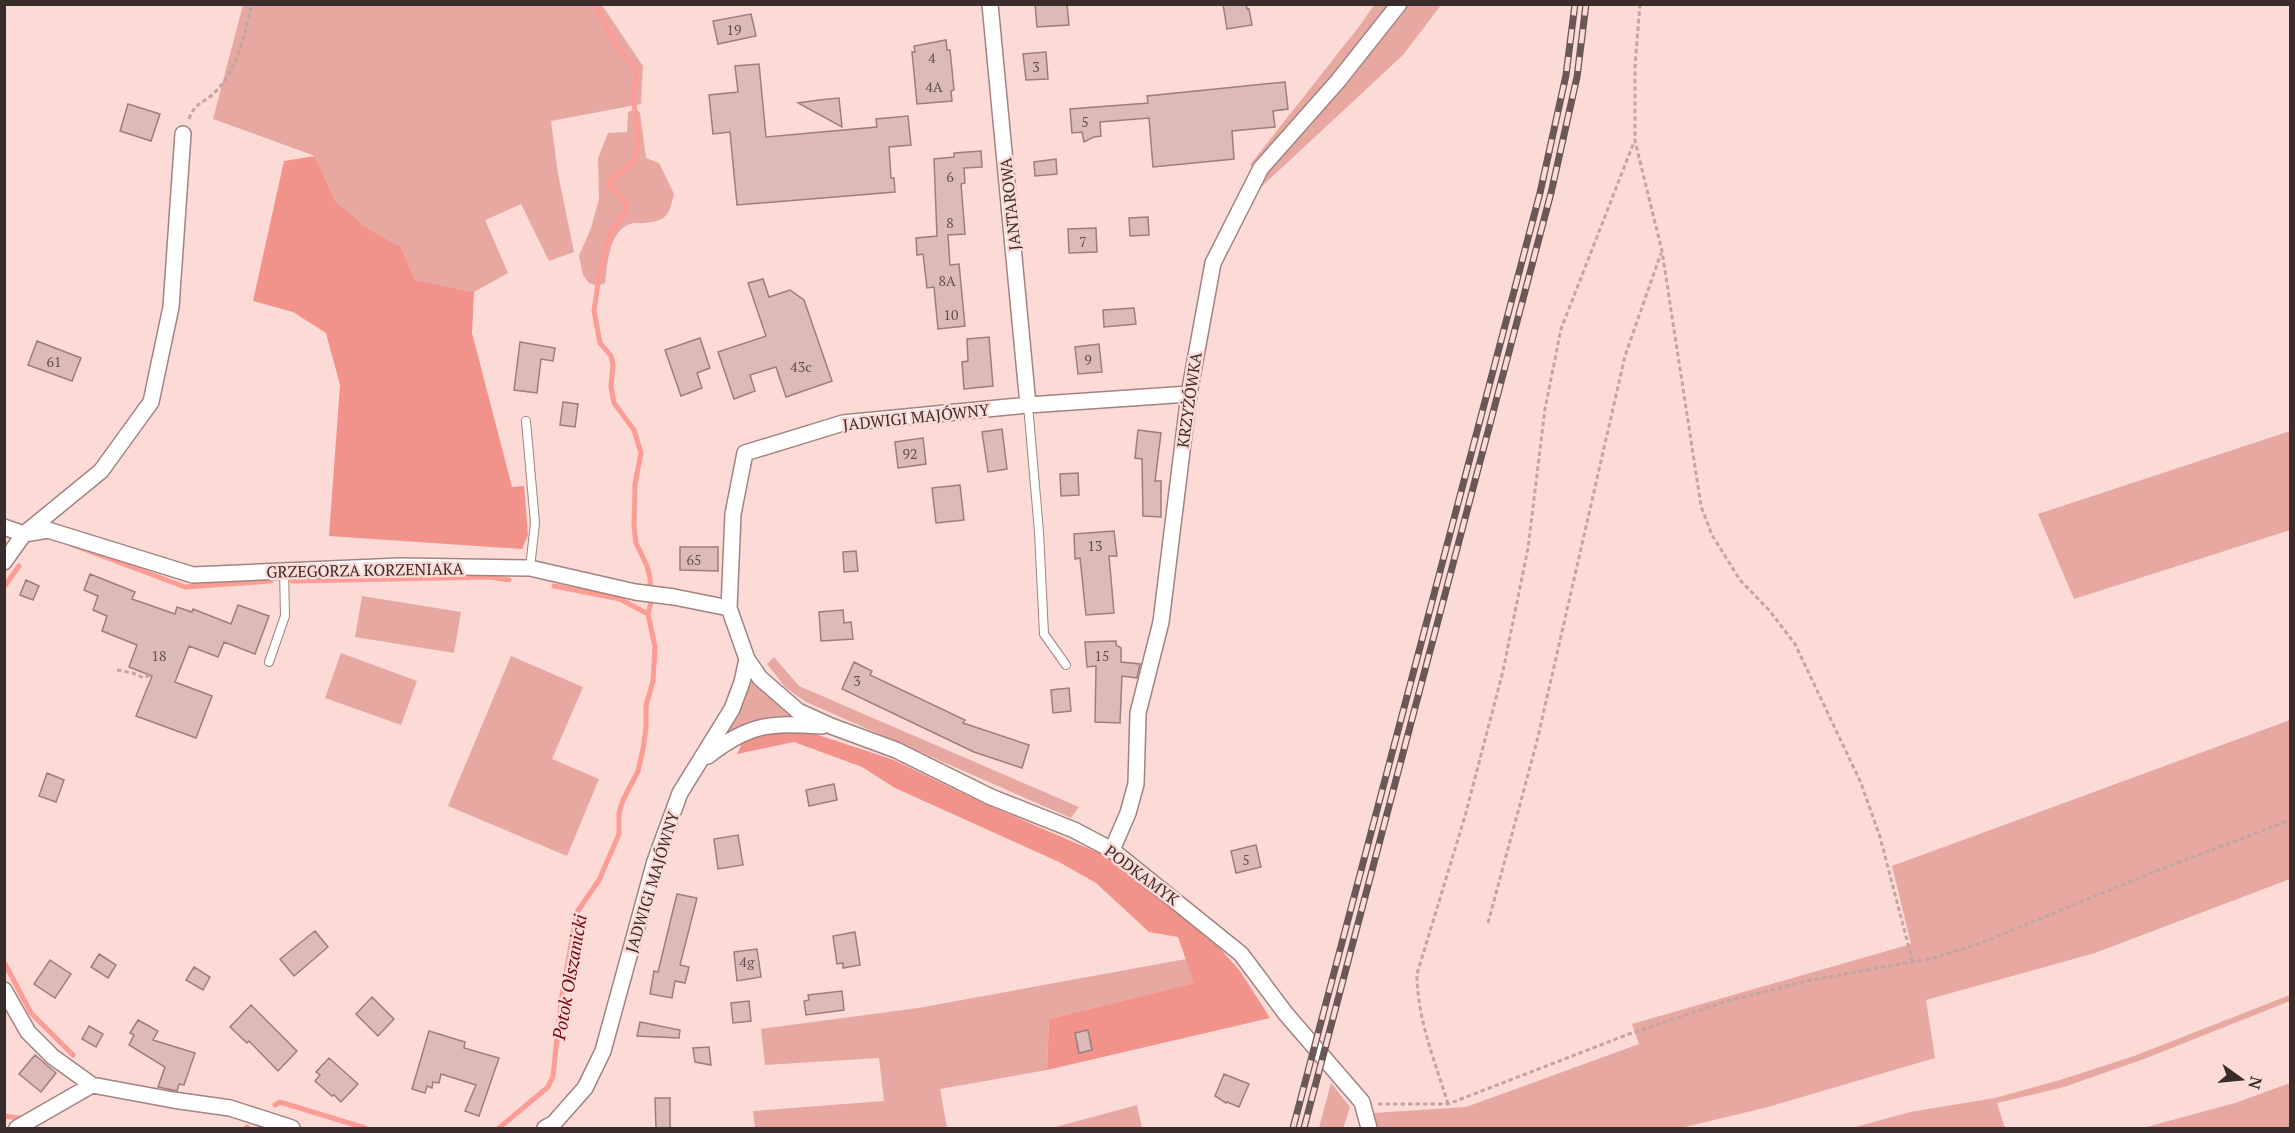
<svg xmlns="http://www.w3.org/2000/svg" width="2295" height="1133" font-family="'PT Serif',serif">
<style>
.green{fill:#e8a8a2}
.forest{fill:#f2938b}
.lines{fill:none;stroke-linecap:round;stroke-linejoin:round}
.stream{stroke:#fc9c95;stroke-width:5}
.building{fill:#dbbab7;stroke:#9c7e7b;stroke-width:1.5}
.lane-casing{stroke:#a28380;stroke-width:10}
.street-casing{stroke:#a28380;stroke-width:18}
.path{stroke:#c1a5a2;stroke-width:3;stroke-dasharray:4.5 3;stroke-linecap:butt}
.lane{stroke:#fff;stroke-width:8}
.street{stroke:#fff;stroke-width:15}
.rail-casing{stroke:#6a5856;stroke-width:7}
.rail{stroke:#fcdad6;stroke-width:4.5;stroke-dasharray:14;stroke-linecap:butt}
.labels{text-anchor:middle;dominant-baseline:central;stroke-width:5;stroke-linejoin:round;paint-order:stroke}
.number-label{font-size:14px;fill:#62504e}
.street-label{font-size:16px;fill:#392c2b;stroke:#fcdad6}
.water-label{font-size:18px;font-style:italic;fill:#77000e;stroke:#fcdad6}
</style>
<rect width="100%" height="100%" fill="#fcdad6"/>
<!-- green -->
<path class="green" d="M243,5H602L643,66L641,104L551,121L558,174L574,252L549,261L521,204L485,220L508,273L474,292L415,280L401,247L369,229L336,202L315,156L213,119Z
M1374,5H1393L1256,170L1250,165L1361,24Z
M1405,5H1441L1403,55L1258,190L1223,252L1267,166Z
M636,109L640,113L646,158L659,163L674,194C669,215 667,221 644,223C640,224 634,222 630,224C609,231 607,265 605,283L598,286L589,283L583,275L579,256L591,228L599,199L598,158L608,133L627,132L628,112Z
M2290,431V530L2074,599L2038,514Z
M362,596L461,612L454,653L355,637Z
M341,653L417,681L401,725L325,698Z
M511,656L583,687L552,759L599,779L567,856L448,806Z
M774,657L799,686L1079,807L1071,818L806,702L786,688L767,664Z
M755,681L801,717C767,719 751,721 721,739L750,682Z
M2290,720V879L2095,953L1926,1000L1935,1058L1768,1107L1681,1128H1378L1373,1113L1466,1107L1639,1044L1632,1024L1911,944L1892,866Z
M1186,959L1195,983L1049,1019L1047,1070L940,1089L947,1128H755L753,1111L884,1101L879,1058L765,1065L761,1029L918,1008Z
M2290,995V1001L2144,1059L2064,1087L1997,1103L2005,1128H1852L1910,1112L1995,1098L2060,1080L2134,1056Z
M1331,1083L1350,1107L1344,1126L1345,1128H1319Z
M2290,1083V1128H2143L2235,1103Z
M1137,1105L1142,1128H1052Z"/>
<!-- forest -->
<path class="forest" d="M315,156L336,202L369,229L401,247L415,280L474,292L472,333L512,487L524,486L528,535L522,549L329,536L340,385L326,333L293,312L253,301L284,161Z
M797,728L894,760L983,803L1108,857L1200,926L1240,971L1270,1018L1047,1070L1049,1019L1194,983L1178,937L1149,932L1096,883L1059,862L895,788L862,767L794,742L737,754L743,741Z"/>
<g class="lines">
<!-- stream -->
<path class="stream" d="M73,545L185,587L271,581
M292,581L490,577L509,580
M554,586L620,599L648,614
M4,587L19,566
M4,962L31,1013L73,1055
M275,1105L280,1102L365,1128
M4,1116L19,1118
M246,1128L247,1127
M499,1128L548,1087L553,1076L561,1001L577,912L599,880L619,834V813L623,800L638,771L643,749L646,728V706L653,681L655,647L648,614L651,602L650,578L647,566L636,543L634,527L635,484L641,453L634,430L614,403L611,387L613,365L611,356L600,343L594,311L599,276L605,251L611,232L625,212L626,205L622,198L611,188L610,181C617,172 627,171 633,160C645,140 632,114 634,92C634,85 638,77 636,70C634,64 628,61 624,56C611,41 606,21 594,4"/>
</g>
<!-- building -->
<path class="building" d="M1035,4H1067L1069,25L1037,27Z
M1223,4H1246L1247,9H1249L1252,25L1227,29Z
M751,14L756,36L718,44L713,21Z
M946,40L947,50H950L954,90L951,91L952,101L917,104L912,52H915L914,46Z
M1046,52L1048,79L1026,80L1023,54Z
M759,64L766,137L877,127L876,119L908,116L911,145L889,147L891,178H894L895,192L737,205L730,132L713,134L709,95L738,92L735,66Z
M1285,82L1288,109L1273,111L1275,127L1232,131L1234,159L1153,167L1149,118L1100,122L1101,136L1094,137L1084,142L1082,132L1072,133L1070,109L1148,103L1147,96Z
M839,98L842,127L798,103L819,100Z
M128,104L160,114L151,141L120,131Z
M981,151L982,167L964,168L965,183L961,184L965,234L948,235L950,265L959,264L965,326L938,329L934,287L927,288L923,254L917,255L916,238L937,236L934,159L954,157V153Z
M1056,159L1057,174L1035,176L1034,162Z
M1148,217L1149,235L1130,236L1129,218Z
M1096,228L1097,252L1069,253L1068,229Z
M763,279L769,297L790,290L804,300L832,381L786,397L776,367L750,375L755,391L734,399L718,352L766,336L748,283Z
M1134,308L1136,324L1104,327L1103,310Z
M989,337L993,386L964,389L962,362L968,361L967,339Z
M700,338L710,368L697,373L702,388L681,396L665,350Z
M37,341L81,358L72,381L28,365Z
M520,342L555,348L553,361L541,359L537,393L514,390Z
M1099,344L1102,372L1078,374L1075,347Z
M563,402L578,404L575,427L560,425Z
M1002,429L1007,469L988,472L982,432Z
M1138,430L1161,433L1155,481H1161V517L1143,516L1142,459L1135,458Z
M923,438L926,464L898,468L895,442Z
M1078,473L1079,495L1061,496L1060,474Z
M960,485L964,520L936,523L932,488Z
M1114,531L1117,556H1109L1114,613L1086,615L1080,558L1075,559L1074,534Z
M680,547H718V571L680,570Z
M856,551L858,571L844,572L843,552Z
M90,574L135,592L132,599L175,614L177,607L192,612L193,609L231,624L238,605L269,616L255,654L224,642L218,657L189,646L175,682L212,696L196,738L136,716L152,676L129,667L137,645L102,631L107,616L93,610L98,596L84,590Z
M26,580L39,586L33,600L20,595Z
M843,610L844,623L851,622L853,639L821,641L819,612Z
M1116,641V645L1121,648V662L1140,664L1137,678L1122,676L1120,723L1095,722L1096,666L1087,667L1085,642Z
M854,662L872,671L870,675L965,720L963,723L1029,745L1022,768L974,752L842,689Z
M1069,688L1071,711L1053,713L1051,690Z
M47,773L64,780L56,802L39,796Z
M834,784L837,800L809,806L806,790Z
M738,835L743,865L718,869L714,839Z
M1256,845L1261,867L1236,873L1231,851Z
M677,894L697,898L680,965L689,967L685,983L675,981L672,998L650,994L654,971L658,972Z
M315,931L328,947L294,976L280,959Z
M855,932L860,965L843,968V963L837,964L833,936Z
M757,949L761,977L737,981L734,952Z
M99,954L116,965L108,978L91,967Z
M50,960L71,974L55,998L34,984Z
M194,967L210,977L203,990L186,980Z
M842,991L844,1010L806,1015L804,1001L809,1000L808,995Z
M372,997L394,1019L378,1036L356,1014Z
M749,1001L751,1021L733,1023L731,1003Z
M251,1005L297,1051L278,1071L249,1041L247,1043L230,1027Z
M138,1020L158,1031L153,1040L195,1053L184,1085L179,1084L177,1091L158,1087L165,1067L129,1045L134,1035L130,1033Z
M640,1022L680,1030L679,1038L637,1036Z
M89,1026L103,1034L96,1047L82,1039Z
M1088,1030L1092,1050L1079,1053L1075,1033Z
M429,1031L465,1042L464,1048L499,1058L479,1116L465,1111L476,1085L441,1074L439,1083L433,1082L432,1088L427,1086L425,1093L412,1089Z
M709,1047L711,1065L695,1062L693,1048Z
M35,1055L56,1073L41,1092L19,1074Z
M329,1058L358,1084L341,1102L334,1095L332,1096L315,1081L320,1075L316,1072Z
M1224,1074L1249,1084L1239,1107L1227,1102L1226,1103L1215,1096Z
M655,1098H670V1128H656Z"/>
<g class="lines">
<!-- lane casing -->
<g class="lane-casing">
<path id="lane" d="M1028,405L1039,532L1044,634L1066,665
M526,421L535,523L530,568
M269,662L285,616L284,571"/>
</g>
<!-- street casing -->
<g class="street-casing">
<path id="street" d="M990,4L1028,405
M4,527L24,534L48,530L193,575L400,566L530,568L635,592L674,597L729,608
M4,562L24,534L101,471L151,402L171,307L183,134
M747,659L760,678L798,711L831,726L896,750L991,797L1074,830L1112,850L1241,954L1286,1014L1362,1102L1369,1128
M708,756C750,723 770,723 822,726
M1112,850L1128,813L1136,784L1138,713L1161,622L1189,394L1213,263L1261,168L1338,81L1399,4
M4,990L28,1032L53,1057L92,1085L173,1100L230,1108L292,1128
M17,1128L92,1085
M545,1128L554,1123L585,1088L603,1051L655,861L680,793L732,709L742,682L747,659L729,608L733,514L745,453L843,423L1028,405L1189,394"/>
</g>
<!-- path -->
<path class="path" d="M1640,4L1635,66V141L1662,251L1701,506L1712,535L1740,580L1769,610L1795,644L1861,783L1880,837L1913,963
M189,119C195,101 206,103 217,90C239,67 244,34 252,4
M117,670L133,673L144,678L150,675
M1488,923L1537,741L1625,356L1661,253
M1378,1104H1448L1629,1034L1724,1002L1806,981L1934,958L1981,943L2156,871L2290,820
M1448,1104C1435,1061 1417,1019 1417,974L1465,816L1503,671L1528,548L1545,409L1561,329L1634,142"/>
<!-- lane -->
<use href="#lane" class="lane"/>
<!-- street -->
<use href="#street" class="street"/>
<!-- rail casing -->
<g class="rail-casing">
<path id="rail" d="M1293,1128L1540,193L1566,75L1575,4
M1304,1128L1551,193L1577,77L1586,4"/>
</g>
<!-- rail -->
<use href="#rail" class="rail"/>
</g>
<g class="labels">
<!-- number labels -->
<g class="number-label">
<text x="734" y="29">19</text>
<text x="932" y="57">4</text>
<text x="1036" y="66">3</text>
<text x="934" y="86">4A</text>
<text x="1085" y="121">5</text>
<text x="950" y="176">6</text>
<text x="950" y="222">8</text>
<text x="1083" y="241">7</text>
<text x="947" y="280">8A</text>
<text x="951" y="314">10</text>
<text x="1088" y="359">9</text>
<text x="54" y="361">61</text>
<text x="801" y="366">43c</text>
<text x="910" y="453">92</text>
<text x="1095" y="545">13</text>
<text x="694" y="559">65</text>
<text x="159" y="655">18</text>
<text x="1102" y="655">15</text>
<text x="857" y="680">3</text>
<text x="1246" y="859">5</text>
<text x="747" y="961">4g</text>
</g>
<!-- street labels -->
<g class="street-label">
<text transform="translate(1010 204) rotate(-96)">JANTAROWA</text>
<text transform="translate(1189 400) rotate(-82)">KRZYŻÓWKA</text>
<text transform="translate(916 417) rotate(-6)">JADWIGI MAJÓWNY</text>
<text transform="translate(365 570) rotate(-1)">GRZEGORZA KORZENIAKA</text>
<text transform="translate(1142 875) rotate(37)">PODKAMYK</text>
<text transform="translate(652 882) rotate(-73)">JADWIGI MAJÓWNY</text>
</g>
<!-- water labels -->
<g class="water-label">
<text transform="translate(569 977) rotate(-80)">Potok Olszanicki</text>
</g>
</g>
<!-- border -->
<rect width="2295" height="1133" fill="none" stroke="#392c2b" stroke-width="12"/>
<!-- north arrow -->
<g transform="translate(2241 1079) rotate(105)" stroke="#fcdad6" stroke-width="4.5" paint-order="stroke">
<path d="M0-4.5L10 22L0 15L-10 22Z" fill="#392c2b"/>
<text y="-9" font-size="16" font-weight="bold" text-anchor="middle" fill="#392c2b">N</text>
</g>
</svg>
